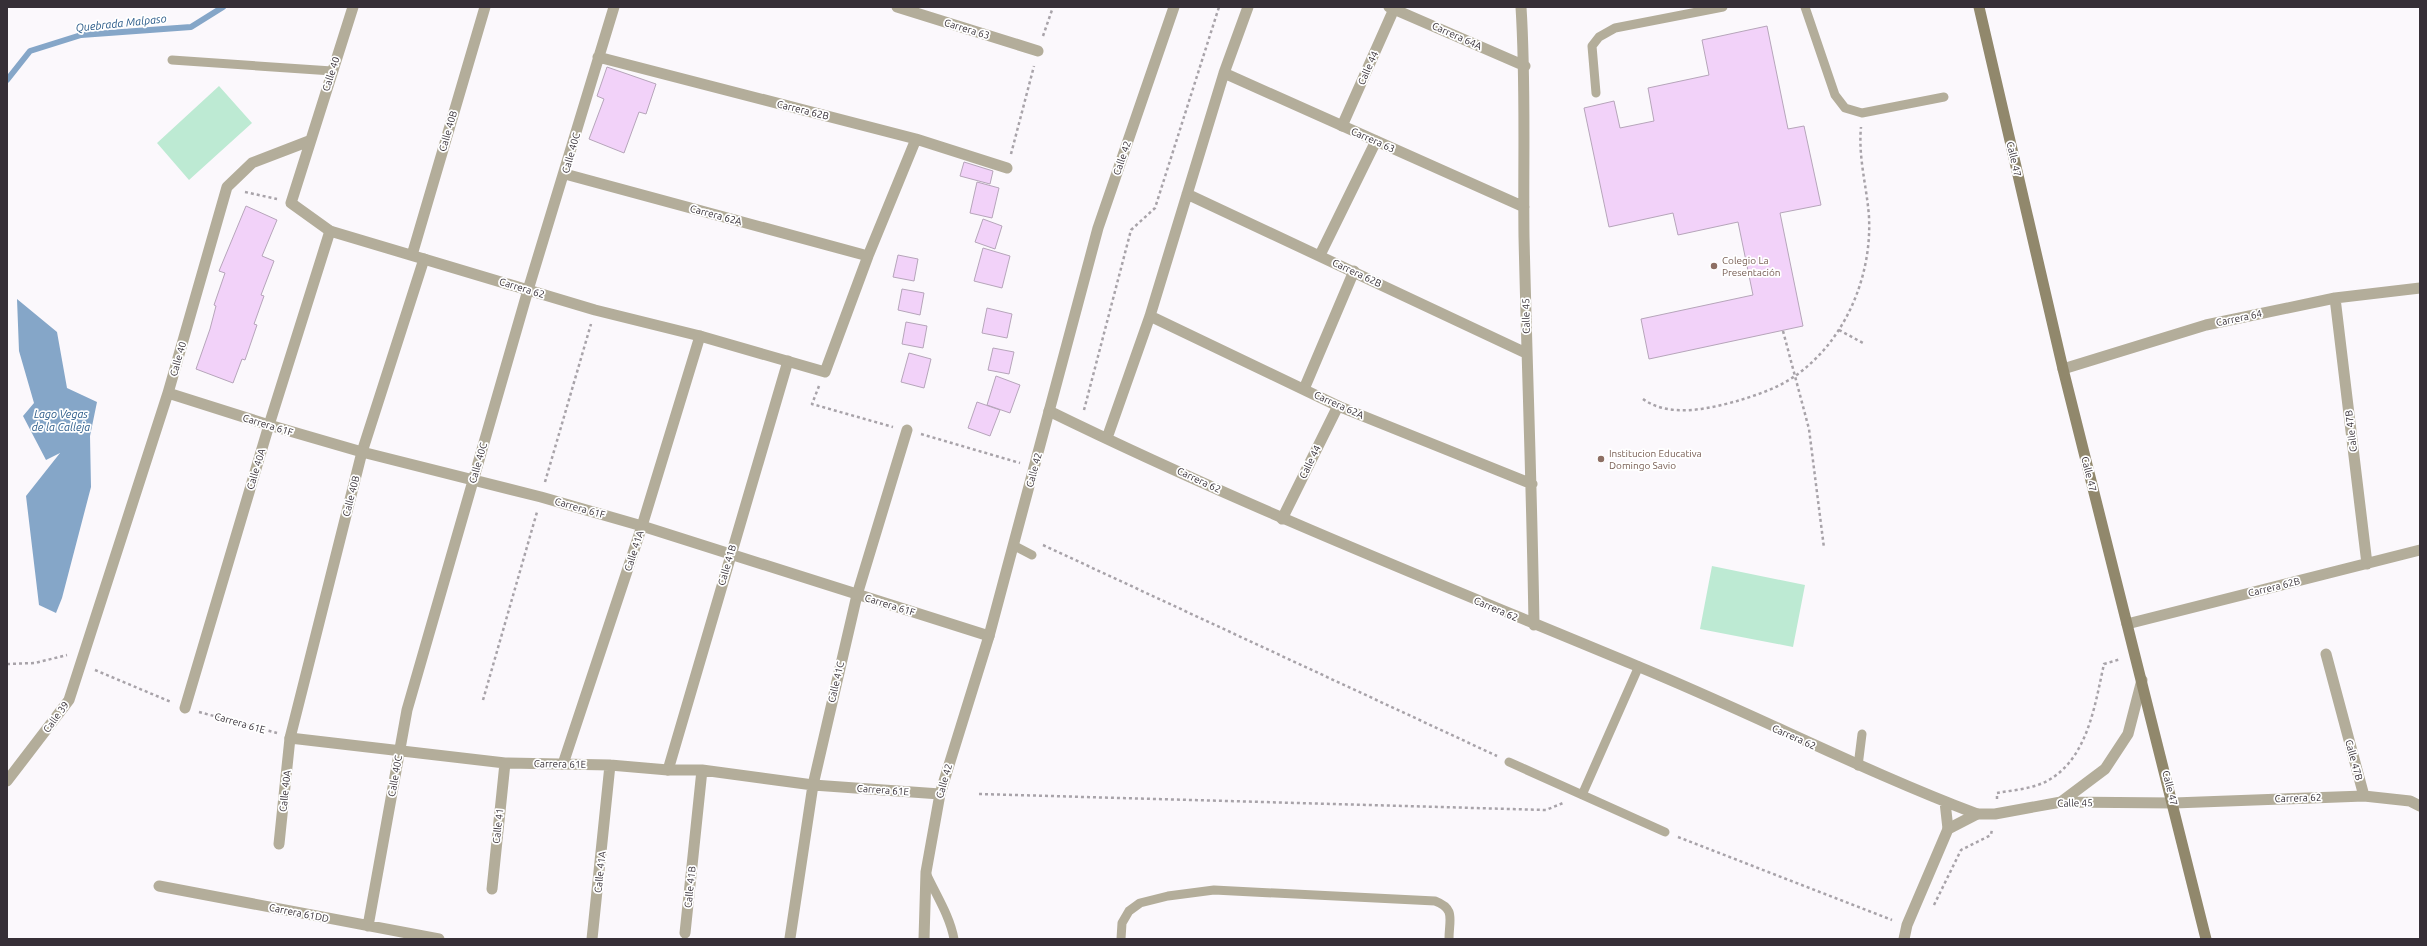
<svg xmlns="http://www.w3.org/2000/svg" width="2427" height="946" font-family="Ubuntu,sans-serif">
<style>
.green{fill:#bdead3}
.water{fill:#85a6c8}
.lines{fill:none;stroke-linecap:round;stroke-linejoin:round}
.stream{stroke:#85a6c8;stroke-width:6}
.building{fill:#f2d2f9;stroke:#b6a5ba}
.path{stroke:#a8a3a9;stroke-width:2.5;stroke-dasharray:3 3;stroke-linecap:butt}
.service{stroke:#b3ad9a;stroke-width:9}
.pedestrian{stroke:#b3ad9a;stroke-width:11}
.minor{stroke:#b3ad9a;stroke-width:11}
.tertiary{stroke:#b3ad9a;stroke-width:11}
.secondary{stroke:#91886c;stroke-width:11}
.education-dot{fill:#8d6e63;stroke:#fff;stroke-width:1.5}
.labels{text-anchor:middle;dominant-baseline:central;stroke-width:3.5;stroke-linejoin:round;paint-order:stroke}
.street-label{font-size:10px;fill:#362f37;stroke:#fff}
.education-label{font-size:10px;fill:#785e54;stroke:#fff;text-anchor:start}
.water-label{font-size:11px;font-style:italic;fill:#2b5b89;stroke:#fff}
</style>
<rect width="100%" height="100%" fill="#fbf8fc"/>
<!-- green -->
<path class="green" d="M219,86L252,123L189,180L157,143Z
M1712,566L1805,585L1793,647L1700,629Z"/>
<!-- water -->
<path class="water" d="M17,299L57,332L67,388L97,402L90,436L91,487L62,598L56,613L39,605L26,496L60,453L46,460L23,416L34,403L19,351Z"/>
<g class="lines">
<!-- stream -->
<path class="stream" d="M7,80L30,51L81,35L191,27L223,7"/>
</g>
<!-- building -->
<path class="building" d="M1767,26L1788,129L1804,126L1821,205L1780,213L1803,326L1649,359L1641,319L1753,295L1738,222L1678,235L1673,213L1609,227L1584,108L1614,101L1620,128L1654,121L1648,88L1709,75L1702,40Z
M607,67L656,84L646,114L639,112L624,153L589,139L604,99L597,96Z
M964,162L993,171L990,184L960,176Z
M977,182L999,188L992,218L970,213Z
M246,206L277,220L262,256L274,261L261,295L264,296L254,324L257,325L245,360L242,359L233,383L196,369L210,329L216,306L214,305L225,273L219,271Z
M983,219L1002,226L995,249L975,242Z
M983,248L1010,256L1002,288L974,281Z
M898,255L918,259L914,281L893,277Z
M902,289L924,293L920,315L898,310Z
M987,308L1012,314L1007,338L982,333Z
M906,322L927,326L923,348L902,344Z
M993,348L1014,352L1009,374L988,370Z
M909,353L931,359L924,388L901,382Z
M996,376L1020,385L1010,413L987,405Z
M977,402L1000,410L990,436L968,428Z"/>
<g class="lines">
<!-- path -->
<path class="path" d="M1043,36L1053,7
M1011,154L1034,66
M245,192L277,199
M1839,330L1863,343
M1783,331L1809,429L1824,548
M819,386L812,404L893,427
M1643,399C1669,418 1708,409 1737,401C1757,395 1778,388 1795,376C1845,341 1872,277 1869,217C1867,187 1858,158 1861,127
M1084,410L1131,230L1155,208L1219,7
M921,434L1020,463
M545,482L591,324
M1043,545L1497,756
M7,664L35,663L67,655
M95,670L171,702
M483,700L537,512
M199,712L277,733
M979,794L1546,810L1563,803
M1997,799V793C2013,790 2032,789 2047,781C2088,759 2095,704 2104,664L2121,659
M1678,837L1892,920
M1934,905L1961,850L1991,835L1992,829"/>
<!-- service -->
<path class="service" d="M1805,7L1835,95L1845,108L1862,113L1944,97
M172,60L332,71
M1596,93L1592,46L1599,37L1615,28L1723,7
M1013,545L1032,555
M1509,762L1665,832
M1858,766L1862,734
M1582,795L1639,666
M926,873C936,895 950,916 954,939
M1121,939L1122,923L1129,911L1140,903L1168,896L1214,890L1435,901C1456,909 1449,919 1449,939"/>
<!-- pedestrian -->
<path class="pedestrian" d="M1342,126L1394,9
M1320,255L1376,141
M1304,389L1354,271
M1282,519L1338,406
M185,708L269,425L330,231
M290,738L362,452L424,259
M563,764L642,526L700,336
M668,770L788,361
M813,785L857,595L907,430"/>
<!-- minor -->
<path class="minor" d="M353,7L291,203L330,231L595,310L700,336L825,372L868,256L916,139
M897,7L1038,51
M1389,7L1525,66
M1521,7C1526,84 1523,160 1524,237C1527,366 1532,495 1534,625
M598,57L916,139L1007,168
M1224,73L1524,207
M565,174L868,256
M1187,194L1526,353
M412,255L485,7
M2335,298L2367,564
M1150,316L1338,406L1532,484
M2063,369L2206,325L2335,298L2420,288
M168,393L269,425L362,452L541,497L642,526L989,636
M1049,411C1241,505 1440,584 1637,666C1752,713 1861,770 1977,814
M1107,438L1150,316L1224,73L1248,7
M2127,624L2420,550
M2326,654L2364,796
M7,781L69,700L168,393L227,187L252,163L309,141
M1945,802L1948,829
M2174,803L2364,796L2410,801L2420,806
M279,844L290,738L505,763L610,765L668,770H702L813,785L940,794
M159,886L439,939
M492,889L505,763
M368,926L407,710L528,290L614,7
M685,933L702,770
M790,938L813,785
M592,939L610,765"/>
<!-- tertiary -->
<path class="tertiary" d="M2061,802L2105,769L2128,734L2142,680
M924,939L926,872L940,794L989,636L1098,228L1174,7
M1904,939L1907,925L1948,829L1977,814H1995L2061,802L2174,803"/>
<!-- secondary -->
<path class="secondary" d="M1979,7L2063,369L2206,939"/>
</g>
<!-- markers -->
<g class="education-dot">
<circle cx="1714" cy="266" r="4"/>
<circle cx="1601" cy="459" r="4"/>
</g>
<g class="labels">
<!-- street labels -->
<g class="street-label">
<text transform="translate(967 29) rotate(17)">Carrera 63</text>
<text transform="translate(1457 36) rotate(24)">Carrera 64A</text>
<text transform="translate(1368 68) rotate(-66)">Calle 44</text>
<text transform="translate(331 74) rotate(-72)">Calle 40</text>
<text transform="translate(803 110) rotate(14)">Carrera 62B</text>
<text transform="translate(448 131) rotate(-74)">Calle 40B</text>
<text transform="translate(1373 140) rotate(24)">Carrera 63</text>
<text transform="translate(571 153) rotate(-74)">Calle 40C</text>
<text transform="translate(1122 158) rotate(-71)">Calle 42</text>
<text transform="translate(2014 159) rotate(77)">Calle 47</text>
<text transform="translate(716 215) rotate(15)">Carrera 62A</text>
<text transform="translate(1357 273) rotate(25)">Carrera 62B</text>
<text transform="translate(522 288) rotate(17)">Carrera 62</text>
<text transform="translate(1526 316) rotate(-91)">Calle 45</text>
<text transform="translate(2239 318) rotate(-12)">Carrera 64</text>
<text transform="translate(178 359) rotate(-74)">Calle 40</text>
<text transform="translate(1339 405) rotate(24)">Carrera 62A</text>
<text transform="translate(268 425) rotate(17)">Carrera 61F</text>
<text transform="translate(2351 431) rotate(-97)">Calle 47B</text>
<text transform="translate(1310 462) rotate(-64)">Calle 44</text>
<text transform="translate(478 463) rotate(-74)">Calle 40C</text>
<text transform="translate(256 469) rotate(-73)">Calle 40A</text>
<text transform="translate(1034 470) rotate(-75)">Calle 42</text>
<text transform="translate(2089 474) rotate(76)">Calle 47</text>
<text transform="translate(1199 480) rotate(25)">Carrera 62</text>
<text transform="translate(351 496) rotate(-76)">Calle 40B</text>
<text transform="translate(580 508) rotate(16)">Carrera 61F</text>
<text transform="translate(634 551) rotate(-72)">Calle 41A</text>
<text transform="translate(727 565) rotate(-74)">Calle 41B</text>
<text transform="translate(2274 587) rotate(-14)">Carrera 62B</text>
<text transform="translate(890 605) rotate(17)">Carrera 61F</text>
<text transform="translate(1496 609) rotate(23)">Carrera 62</text>
<text transform="translate(836 682) rotate(-77)">Calle 41C</text>
<text transform="translate(56 717) rotate(-54)">Calle 39</text>
<text transform="translate(240 723) rotate(16)">Carrera 61E</text>
<text transform="translate(1794 737) rotate(24)">Carrera 62</text>
<text transform="translate(2354 760) rotate(75)">Calle 47B</text>
<text transform="translate(560 764) rotate(1)">Carrera 61E</text>
<text transform="translate(395 776) rotate(-80)">Calle 40C</text>
<text transform="translate(944 781) rotate(-74)">Calle 42</text>
<text transform="translate(2170 788) rotate(76)">Calle 47</text>
<text transform="translate(883 790) rotate(4)">Carrera 61E</text>
<text transform="translate(285 791) rotate(-84)">Calle 40A</text>
<text transform="translate(2298 798) rotate(-2)">Carrera 62</text>
<text transform="translate(2075 803) rotate(-1)">Calle 45</text>
<text transform="translate(498 826) rotate(-84)">Calle 41</text>
<text transform="translate(600 872) rotate(-84)">Calle 41A</text>
<text transform="translate(690 887) rotate(-84)">Calle 41B</text>
<text transform="translate(299 913) rotate(11)">Carrera 61DD</text>
</g>
<!-- education labels -->
<g class="education-label">
<text x="1722" y="260">Colegio La<tspan x="1722" dy="12">Presentación</tspan></text>
<text x="1609" y="453">Institucion Educativa<tspan x="1609" dy="12">Domingo Savio</tspan></text>
</g>
<!-- water labels -->
<g class="water-label">
<text transform="translate(121 23) rotate(-6)">Quebrada Malpaso</text>
<text x="61" y="414">Lago Vegas<tspan x="61" dy="13">de la Calleja</tspan></text>
</g>
</g>
<!-- border -->
<rect width="2427" height="946" fill="none" stroke="#362f37" stroke-width="16"/>
</svg>
